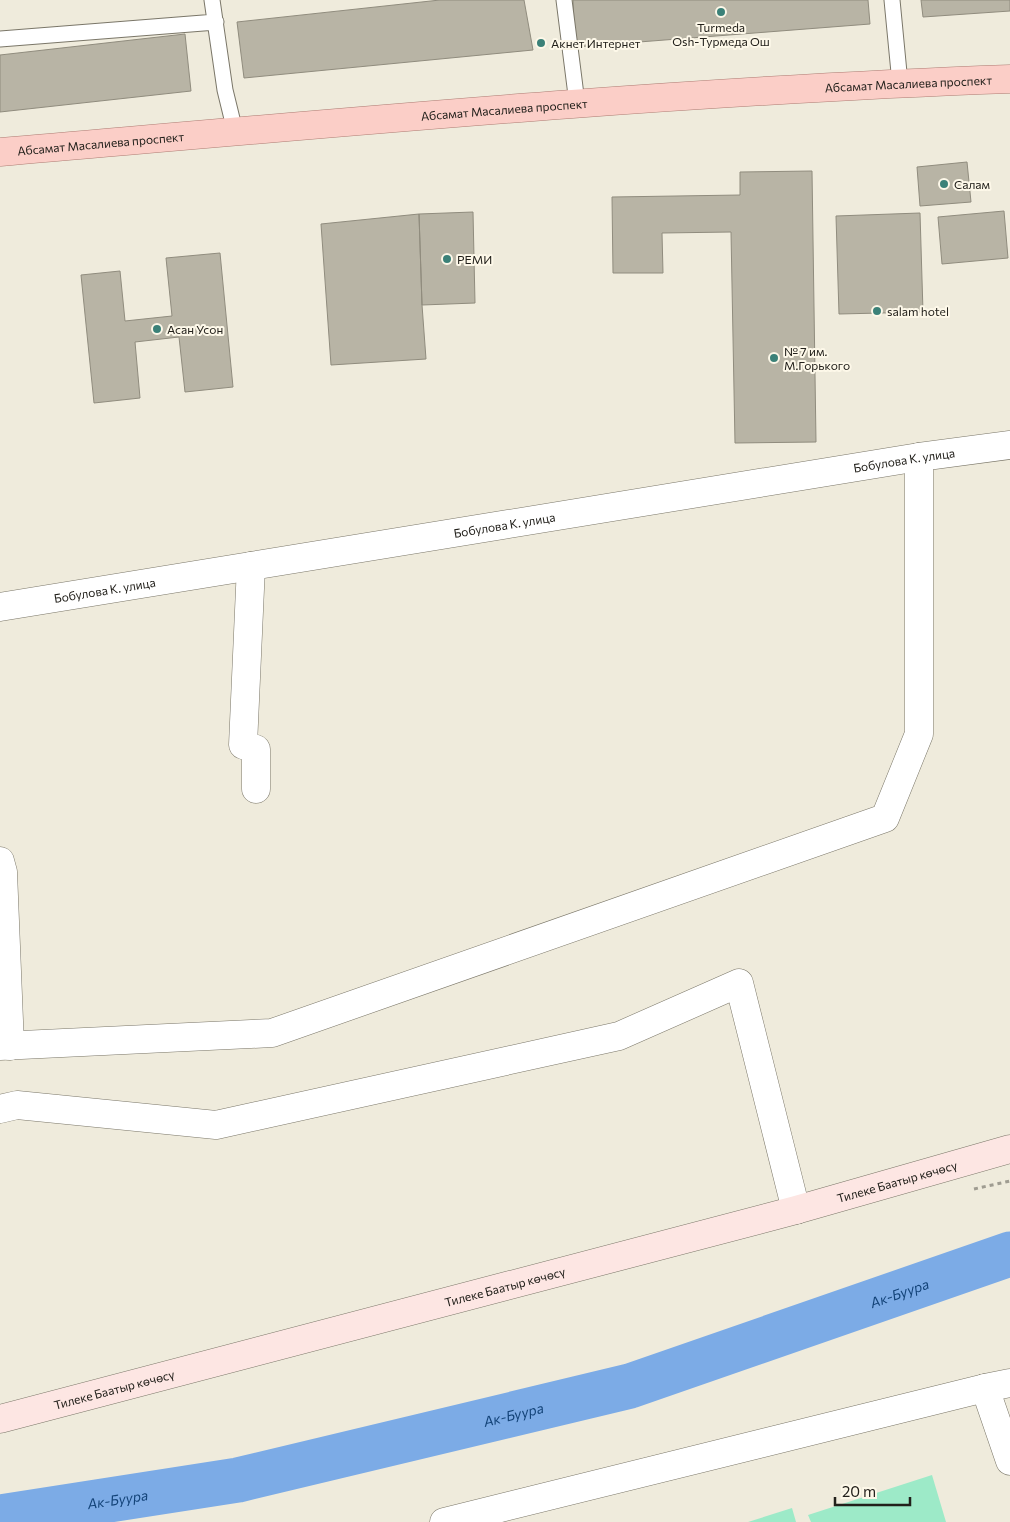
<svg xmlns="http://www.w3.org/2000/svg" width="1010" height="1522" font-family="Commissioner,sans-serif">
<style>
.green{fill:#9deac8}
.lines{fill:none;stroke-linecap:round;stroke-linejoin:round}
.river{stroke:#7cabe6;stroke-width:45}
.building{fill:#b8b4a5;stroke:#908c7e}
.lane-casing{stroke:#7a7668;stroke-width:17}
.street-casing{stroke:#7a7668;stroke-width:29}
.secondary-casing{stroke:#7a7668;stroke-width:29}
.primary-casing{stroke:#ad7c73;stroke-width:29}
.path{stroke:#9f9c91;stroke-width:3;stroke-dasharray:4 4;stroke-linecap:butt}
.lane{stroke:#fff;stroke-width:15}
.street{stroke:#fff;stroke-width:28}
.secondary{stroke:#fde6e3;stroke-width:28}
.primary{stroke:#fbcec7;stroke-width:28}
.poi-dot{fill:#3b8178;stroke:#fdf8e9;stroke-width:2}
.labels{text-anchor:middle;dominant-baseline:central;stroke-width:4;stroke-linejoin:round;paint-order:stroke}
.poi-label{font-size:12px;fill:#22201b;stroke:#fdf8e9;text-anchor:start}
.street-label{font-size:12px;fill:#22201b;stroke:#fdf8e9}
.water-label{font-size:14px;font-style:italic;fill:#134378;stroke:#fdf8e9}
</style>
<rect width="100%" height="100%" fill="#efebdc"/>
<!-- green -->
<path class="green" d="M932,1475L946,1522H811L808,1515Z
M792,1508L796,1522H748Z"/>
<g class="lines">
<!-- river -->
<path class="river" id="s1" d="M0,1517L238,1480L630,1386L1010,1254"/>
</g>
<!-- building -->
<path class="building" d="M440,0H524L533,50L244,78L237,22Z
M573,0H868L870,24L575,47Z
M921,0H1010V11L923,17Z
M185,34L191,91L0,112V55Z
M967,162L971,202L920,206L917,167Z
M812,171L816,442L735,443L731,232L662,233L663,273H613L612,197L740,195V172Z
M1004,211L1008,258L942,264L938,217Z
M473,212L475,303L422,305L419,214Z
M920,213L923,312L839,314L836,216Z
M419,214L422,305L426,359L331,365L321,224Z
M220,253L233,387L185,392L179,337L135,342L140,398L94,403L81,275L120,271L125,321L172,316L166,258Z"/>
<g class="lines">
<!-- lane casing -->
<g class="lane-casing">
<path id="lane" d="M212,0L225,90L235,131
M564,0L577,103
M892,0L900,83
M0,39L216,22"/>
</g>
<!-- street casing -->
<g class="street-casing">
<g id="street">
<path d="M251,566L243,745L256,749V789"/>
<path id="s2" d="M0,607L919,457L1010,445"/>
<path d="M0,861L3,872L10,1046"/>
<path d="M0,1046L272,1033L885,818L919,734V457"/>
<path d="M0,1109L17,1105L216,1125L619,1036L739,983L796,1210"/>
<path d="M1010,1383L985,1388L1010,1461"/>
<path d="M444,1522L985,1388"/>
</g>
</g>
<!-- secondary casing -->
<g class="secondary-casing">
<g id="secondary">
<path id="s3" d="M0,1419L796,1210L1010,1149"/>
</g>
</g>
<!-- primary casing -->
<g class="primary-casing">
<g id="primary">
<path id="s4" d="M0,152C336,123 673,91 1010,79"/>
</g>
</g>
<!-- path -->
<path class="path" d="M974,1189L1010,1181"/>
<!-- lane -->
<use href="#lane" class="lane"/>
<!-- street -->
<use href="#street" class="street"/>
<!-- secondary -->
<use href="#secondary" class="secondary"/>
<!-- primary -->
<use href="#primary" class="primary"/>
</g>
<!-- markers -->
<g class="poi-dot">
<circle cx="721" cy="12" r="5"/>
<circle cx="541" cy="43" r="5"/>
<circle cx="944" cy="184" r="5"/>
<circle cx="447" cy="259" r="5"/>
<circle cx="877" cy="311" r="5"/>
<circle cx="157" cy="329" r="5"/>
<circle cx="774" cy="358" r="5"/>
</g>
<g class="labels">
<!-- poi labels -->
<g class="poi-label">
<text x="721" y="27" text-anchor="middle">Turmeda<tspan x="721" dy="14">Osh-Турмеда Ош</tspan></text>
<text x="551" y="43">Акнет Интернет</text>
<text x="954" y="184">Салам</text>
<text x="457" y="259">РЕМИ</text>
<text x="887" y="311">salam hotel</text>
<text x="167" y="329">Асан Усон</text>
<text x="784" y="351">№ 7 им.<tspan x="784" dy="14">М.Горького</tspan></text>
</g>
<!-- street labels -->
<g class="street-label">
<text stroke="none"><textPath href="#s4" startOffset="911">Абсамат Масалиева проспект</textPath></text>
<text stroke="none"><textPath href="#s4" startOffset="506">Абсамат Масалиева проспект</textPath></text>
<text stroke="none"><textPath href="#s4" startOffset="101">Абсамат Масалиева проспект</textPath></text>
<text stroke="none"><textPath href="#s2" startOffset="916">Бобулова К. улица</textPath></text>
<text stroke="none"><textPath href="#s2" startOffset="511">Бобулова К. улица</textPath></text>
<text stroke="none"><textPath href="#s2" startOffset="106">Бобулова К. улица</textPath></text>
<text stroke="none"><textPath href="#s3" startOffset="928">Тилеке Баатыр көчөсү</textPath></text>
<text stroke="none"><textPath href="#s3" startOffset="522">Тилеке Баатыр көчөсү</textPath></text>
<text stroke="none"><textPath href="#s3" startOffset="118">Тилеке Баатыр көчөсү</textPath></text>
</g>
<!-- water labels -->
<g class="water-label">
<text stroke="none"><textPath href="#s1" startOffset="929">Ак-Буура</textPath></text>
<text stroke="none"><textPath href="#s1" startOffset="524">Ак-Буура</textPath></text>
<text stroke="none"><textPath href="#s1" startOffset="119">Ак-Буура</textPath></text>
</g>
</g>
<!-- scale -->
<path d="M835 1497v8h75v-8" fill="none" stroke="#22201b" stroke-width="2.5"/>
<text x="842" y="1497" font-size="15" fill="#22201b" stroke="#fdf8e9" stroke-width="4" paint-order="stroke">20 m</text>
</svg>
